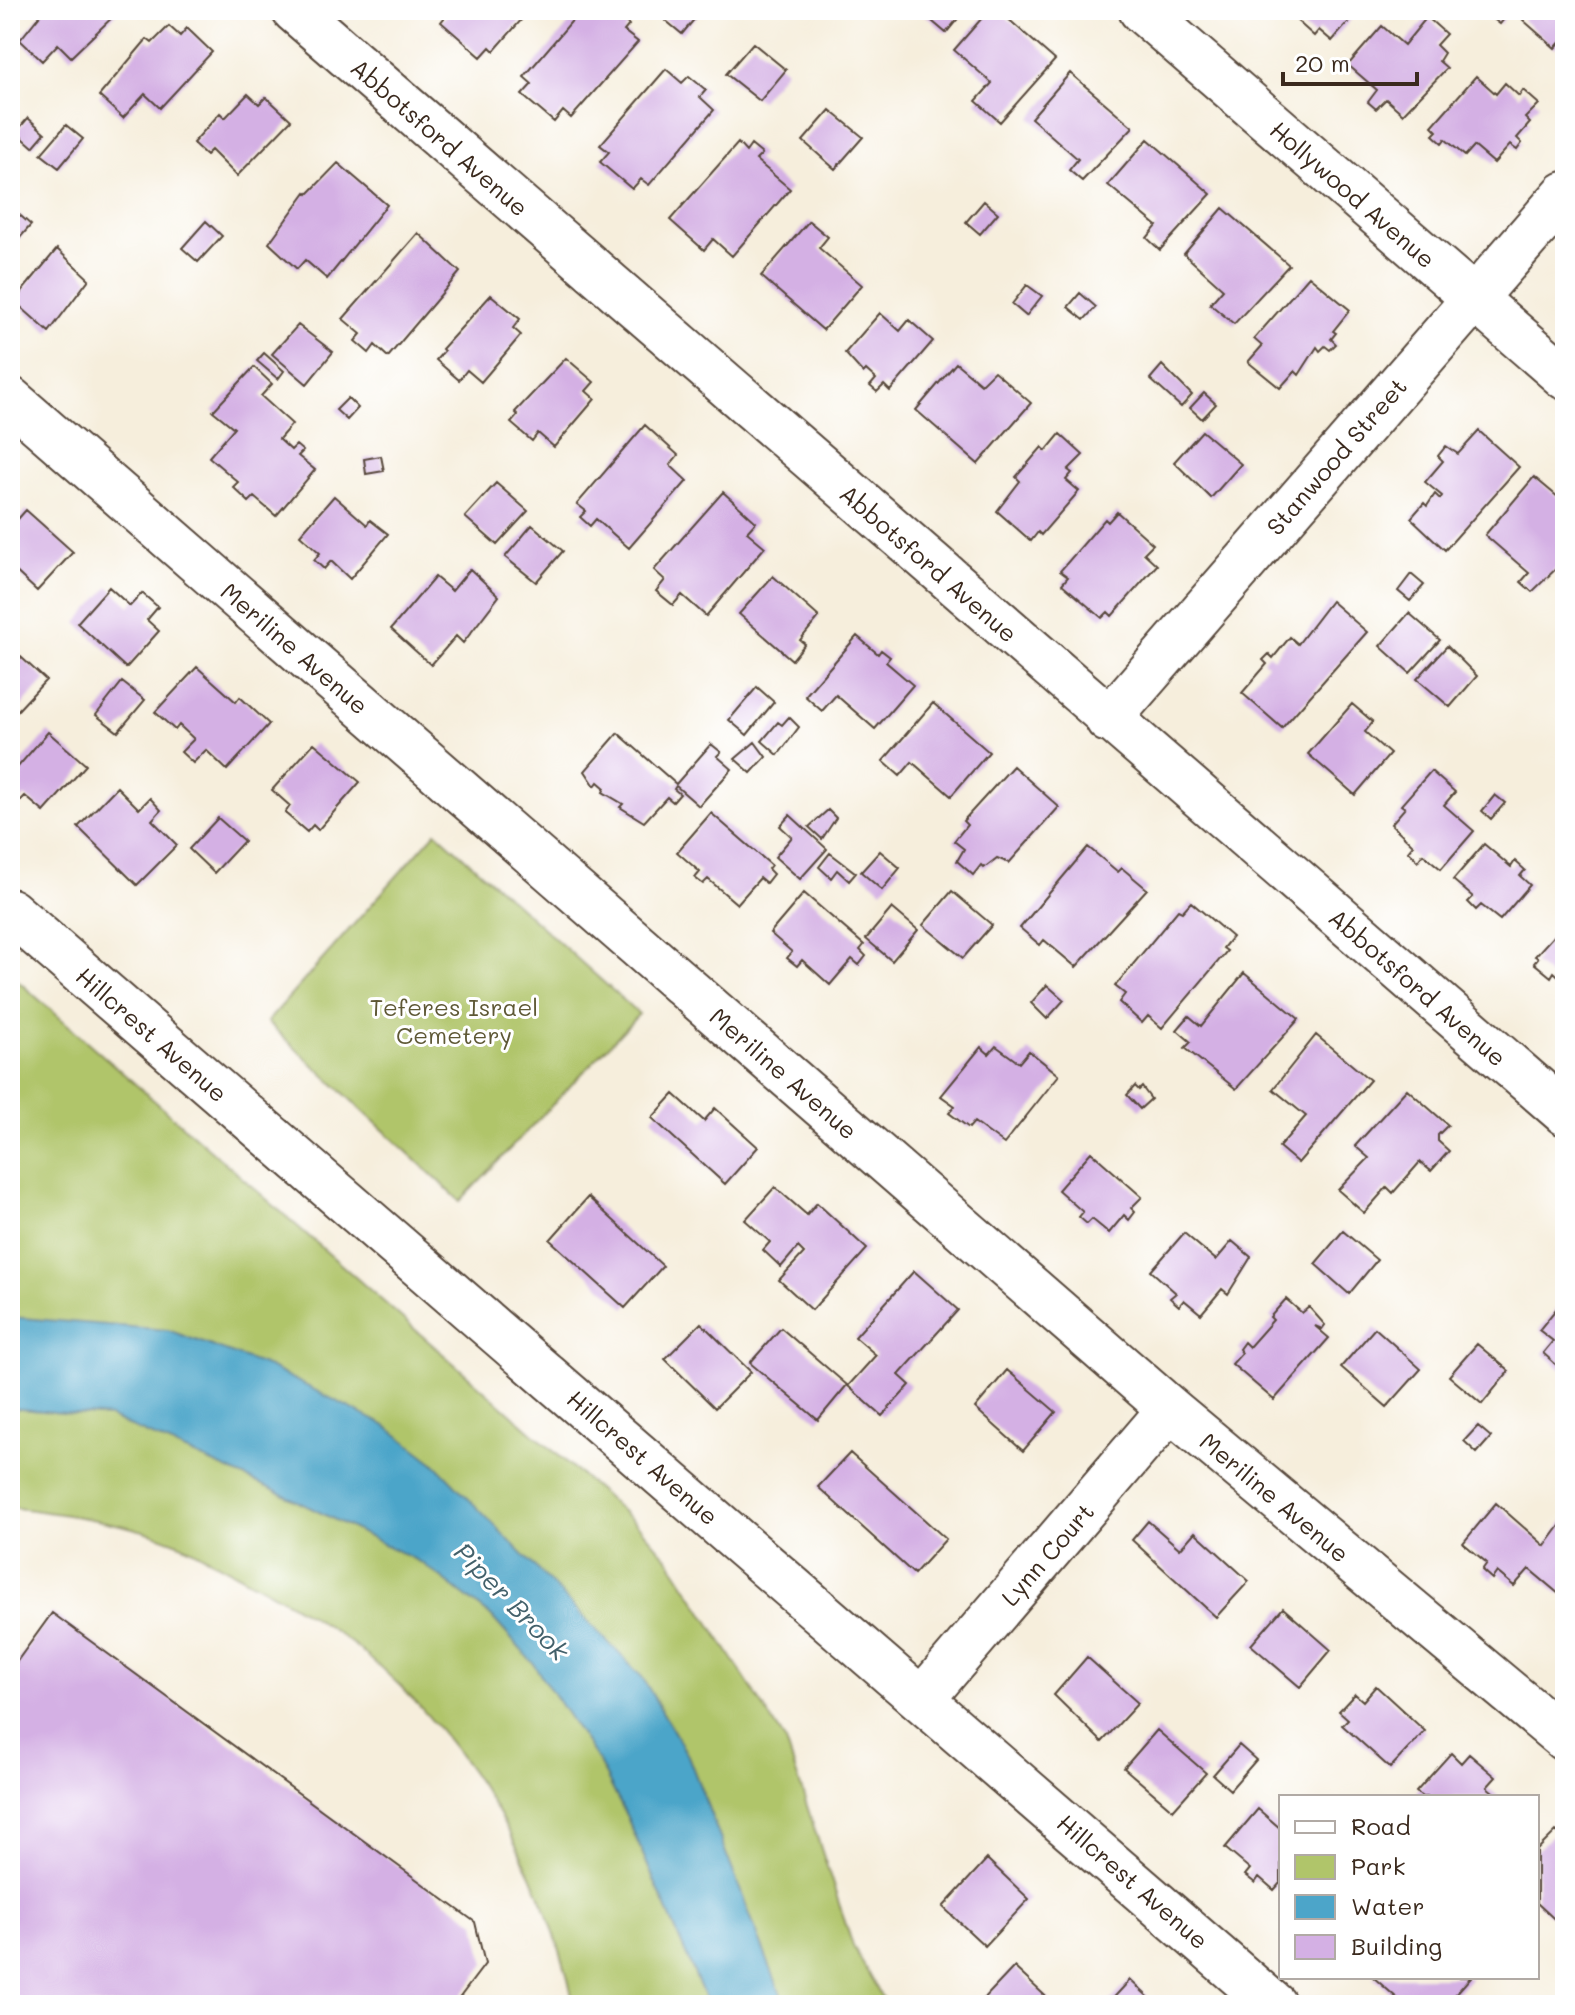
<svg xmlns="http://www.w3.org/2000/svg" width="1575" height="2015" font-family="Mali,sans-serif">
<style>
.green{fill:#b0c56a;stroke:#767844;stroke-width:2}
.water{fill:#4ca5c9;stroke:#446874;stroke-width:2}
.building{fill:#d4b0e4}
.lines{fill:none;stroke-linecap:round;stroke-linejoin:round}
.minor-casing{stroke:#57473a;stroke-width:48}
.minor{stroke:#fff;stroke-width:44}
.labels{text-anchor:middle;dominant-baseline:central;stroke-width:6;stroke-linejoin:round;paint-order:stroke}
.street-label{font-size:24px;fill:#3b2a1e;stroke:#fff}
.park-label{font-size:24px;fill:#5e5835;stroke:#fff}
.water-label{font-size:26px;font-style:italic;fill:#43616b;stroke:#fff}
</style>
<rect width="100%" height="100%" fill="#fff"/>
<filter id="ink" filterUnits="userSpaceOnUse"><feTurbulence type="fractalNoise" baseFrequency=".0125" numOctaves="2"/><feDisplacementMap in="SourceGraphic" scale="16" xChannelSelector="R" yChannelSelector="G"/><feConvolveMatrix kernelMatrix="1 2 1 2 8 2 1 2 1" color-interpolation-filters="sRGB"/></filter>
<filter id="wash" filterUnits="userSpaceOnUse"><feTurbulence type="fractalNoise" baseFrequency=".006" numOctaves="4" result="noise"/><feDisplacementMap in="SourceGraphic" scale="32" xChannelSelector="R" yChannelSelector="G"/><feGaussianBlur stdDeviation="1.8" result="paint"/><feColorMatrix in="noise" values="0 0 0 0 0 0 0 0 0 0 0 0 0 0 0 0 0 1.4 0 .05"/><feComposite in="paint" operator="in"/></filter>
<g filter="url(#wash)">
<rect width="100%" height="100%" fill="#f6eedc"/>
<!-- green -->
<path class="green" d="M436,832L639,1014L460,1201L267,1022Z
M10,974L640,1527L670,1561L786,1742L853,1946L886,2005H785L688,1756L642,1677L21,1318L10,1317Z
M10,1408L109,1417L285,1495L422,1563L491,1616L532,1662L599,1762L627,1817L708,2005H574C547,1868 454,1716 339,1634C306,1611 270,1592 235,1573C215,1563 196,1550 176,1542C123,1521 66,1515 10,1507Z"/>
<!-- water -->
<path class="water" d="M10,1317L168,1330L269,1367L386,1426L434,1463L642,1677L688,1756L785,2005H708L627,1817L599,1762L532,1662L491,1616L422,1563L285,1495L109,1417L10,1408Z"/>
<g id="blocks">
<!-- building -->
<path class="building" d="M44,10H120L71,57L58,44L42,61L20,40Z
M446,10H530L494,51L490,47L481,57L441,22L449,12Z
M581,10H600L608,17L613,11L629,25L624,31L638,42L571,118L563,111L554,122L522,95L532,84L524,77Z
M653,10H702L682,34Z
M919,10H965L946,33Z
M989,10H998L1055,60L1000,122L976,101L992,83L954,50Z
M1297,10H1359L1332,41L1319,30L1314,36L1296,20L1301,14Z
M1482,10H1511L1500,24Z
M1532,10H1559L1565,16V37L1555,48L1523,20Z
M1427,17L1446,34L1436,45L1444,53L1439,61L1447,68L1403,114L1386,99L1376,109L1368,102L1377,90L1348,65L1382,26L1404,45Z
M169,26L180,36L187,28L212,52L160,108L145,94L123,118L99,96L147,39L152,43Z
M753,43L786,70L760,101L726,74Z
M666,69L682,83L689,76L706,90L700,97L714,110L649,185L641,179L632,189L600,162L609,152L600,145Z
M1070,73L1133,127L1082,181L1069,170L1078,159L1031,118Z
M1476,76L1496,94L1505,83L1519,96L1523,90L1539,104L1525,118L1530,123L1517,138L1522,143L1517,150L1510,145L1494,163L1474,146L1465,156L1445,139L1442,143L1433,135L1437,131L1432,126Z
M248,94L259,104L266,97L291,120L237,176L211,150L206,155L193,143L220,113L225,118Z
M830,110L863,137L835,169L803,141Z
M28,118L45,133L33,147L16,132Z
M66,125L83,139L59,168L41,154Z
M1148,139L1211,194L1160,250L1147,238L1157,226L1108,185Z
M738,143L746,152L751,145L762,154L756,160L790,189L732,256L713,239L704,250L670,220Z
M338,163L387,205L327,279L305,260L297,269L269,243L306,192L308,194Z
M984,201L998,213L980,234L966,222Z
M1223,208L1289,265L1234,324L1210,304L1223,289L1184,254Z
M14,210L31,225L10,249V214Z
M206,221L222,236L198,262L182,248Z
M809,221L828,237L819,248L862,285L823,330L761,276Z
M418,233L460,272L388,357L375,345L369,353L355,341L361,334L343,319Z
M57,249L89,279L49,332L14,301Z
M1309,276L1350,310L1333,331L1336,333L1331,339L1336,344L1330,350L1325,346L1320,351L1317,347L1299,375L1295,371L1280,388L1248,362L1262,346L1254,339Z
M1027,285L1042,296L1026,316L1012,304Z
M1080,293L1096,307L1084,320L1068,307Z
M491,295L520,319L513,328L521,335L481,382L467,370L459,380L436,360L444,351L442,349Z
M880,313L900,331L909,320L933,341L890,391L884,385L877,392L870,386L876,379L866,370L863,373L845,353Z
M298,325L333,352L307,384L272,354Z
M264,353L284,371L278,379L257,361Z
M566,358L594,382L586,391L595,399L554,447L538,433L532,441L511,423L518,415L515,412Z
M956,363L981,384L994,371L1031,403L978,464L916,410Z
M1162,365L1192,395L1181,407L1150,379Z
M254,367L272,384L261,396L292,424L279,439L291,450L296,445L303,451L298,456L315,470L276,516L254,497L249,502L233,487L238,482L209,457L234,428L213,411Z
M1204,393L1216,404L1202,419L1190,408Z
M348,398L358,408L347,420L336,410Z
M645,425L678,455L670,465L687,481L629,548L596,519L590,526L580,517L586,511L577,504Z
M1202,431L1241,464L1211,498L1174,462Z
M1479,431L1519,467L1445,550L1411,518L1424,503L1427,506L1435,494L1440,499L1442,496L1425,482L1443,461L1438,456L1446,446L1458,454Z
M1060,434L1083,455L1068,470L1072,473L1066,480L1079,491L1041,535L1038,532L1031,541L997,511L1020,481L1016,477L1042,447L1046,451Z
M381,456L384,471L366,474L364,459Z
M1534,477L1565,503V518L1559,526L1565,532V560L1532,592L1521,582L1529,573L1485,535Z
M496,483L528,511L497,545L465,517Z
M723,492L756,522L747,532L765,547L706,616L682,595L673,605L656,591L665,580L654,570Z
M334,496L367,525L370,520L388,534L350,579L331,561L324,569L314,560L320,553L300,535Z
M26,510L73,552L37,591L10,566V528Z
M1117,512L1153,544L1144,553L1157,565L1112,616L1108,612L1102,618L1062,584L1068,577L1060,571L1105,519L1108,522Z
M532,525L563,551L536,582L505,557Z
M470,569L499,596L463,643L456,636L431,665L391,629L435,577L452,591Z
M1411,574L1424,585L1410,601L1398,591Z
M773,576L819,617L800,640L805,644L792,660L739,614Z
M109,587L130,606L142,593L158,607L147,620L159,631L126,668L77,623Z
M1331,601L1367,632L1282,728L1242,693L1267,664L1263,660L1269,654L1273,658L1290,637L1298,644Z
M1409,613L1440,640L1410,673L1380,646Z
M857,636L878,654L881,650L890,657L886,662L913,685L875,729L836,695L822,711L805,696Z
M1447,646L1477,676L1450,707L1417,679Z
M10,647L46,680L17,711L10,705Z
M197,667L236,702L240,697L269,724L227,770L206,750L193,763L181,752L194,739L179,725L175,730L155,712Z
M122,682L145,700L118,732L96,715Z
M757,687L774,702L747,735L729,720Z
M933,703L989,752L951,796L912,762L900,776L883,761Z
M1352,704L1373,722L1365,732L1390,754L1355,795L1308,754Z
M789,717L799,727L778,755L762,741L778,722L782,725Z
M48,732L86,765L44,812L25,796L13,809L10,807V776Z
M618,733L676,784L711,744L721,752L717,756L732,769L699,806L676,786L674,789L680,794L673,802L667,797L644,822L620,807L623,804L603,792L605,788L598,782L595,786L585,771Z
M755,742L766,757L751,773L735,759Z
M314,743L360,782L318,830L313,825L307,832L285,813L290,806L272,790Z
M1013,766L1059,807L1009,863L997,858L984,868L981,865L973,875L957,861L964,849L954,841L967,825L963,821Z
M1431,771L1455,792L1444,805L1474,831L1441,869L1423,854L1418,861L1408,851L1413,845L1391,824L1405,808L1401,805Z
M117,787L139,809L150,798L161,810L152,820L177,845L137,885L78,827Z
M1495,795L1505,803L1491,819L1482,811Z
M828,810L836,818L822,839L809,827Z
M711,813L771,865L768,869L773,874L766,883L760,878L737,904L708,879L703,884L695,878L700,872L677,852Z
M790,815L827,849L800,879L775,857L792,837L780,826Z
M218,818L244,841L214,873L189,849Z
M1484,844L1511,867L1515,861L1525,870L1520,876L1530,885L1500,920L1481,905L1476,910L1468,902L1473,897L1453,880Z
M1088,847L1118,872L1122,868L1147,889L1076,967L1044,940L1040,945L1020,928Z
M880,851L900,868L882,890L861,872Z
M830,853L856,873L849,881L837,870L831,878L819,867Z
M952,891L992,925L963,958L923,925Z
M804,893L864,945L860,950L866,956L859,965L852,959L830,985L802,960L797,966L787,958L792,952L770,933Z
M1191,902L1232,937L1223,948L1227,951L1162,1028L1148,1016L1142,1023L1119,1002L1125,994L1115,986L1178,910L1182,912Z
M892,908L918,930L892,961L866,939Z
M1565,923V982L1554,972L1551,977L1534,963L1538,958L1535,956Z
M1244,973L1299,1019L1236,1089L1185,1048L1191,1042L1177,1030L1189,1016L1201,1026Z
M1047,985L1064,1000L1047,1019L1031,1003Z
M1316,1035L1370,1080L1298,1163L1279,1147L1306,1116L1273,1089Z
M996,1046L1019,1063L1029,1051L1059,1075L1004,1144L974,1122L969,1128L949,1113L955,1106L941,1096L981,1047L989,1054Z
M1135,1086L1139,1090L1142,1087L1151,1099L1140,1109L1127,1095Z
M1407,1089L1448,1125L1438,1135V1141L1449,1151L1431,1171L1420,1162L1393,1193L1387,1187L1364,1213L1338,1190L1369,1158L1355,1146Z
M674,1094L704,1121L715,1108L758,1147L725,1184L652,1118Z
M1091,1152L1142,1197L1131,1208L1135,1212L1129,1220L1124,1215L1109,1233L1092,1219L1087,1224L1079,1217L1083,1212L1058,1190Z
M775,1187L807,1215L817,1203L867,1249L812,1310L779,1280L804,1253L798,1247L781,1267L763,1250L770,1242L745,1220Z
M588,1197L663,1266L625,1308L550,1240Z
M1343,1231L1377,1260L1349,1294L1315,1264Z
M1184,1233L1216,1260L1232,1241L1251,1257L1228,1294L1222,1289L1201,1314L1184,1300L1179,1306L1170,1298L1176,1293L1151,1271Z
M914,1271L958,1310L899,1375L910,1385L882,1416L848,1386L876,1355L855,1337Z
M1565,1298V1366L1562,1370L1543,1353L1553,1341L1539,1330Z
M1286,1299L1302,1313L1309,1307L1325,1325L1322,1329L1315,1326L1329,1338L1274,1400L1232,1364L1242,1353L1239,1349L1244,1342L1249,1347L1273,1320L1270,1317Z
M701,1323L751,1372L715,1408L665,1359Z
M781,1328L847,1385L818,1420L750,1363Z
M1375,1328L1421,1369L1387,1407L1341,1367Z
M1477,1344L1509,1371L1482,1404L1449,1376Z
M1007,1370L1056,1412L1023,1451L975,1408Z
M1478,1426L1491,1437L1477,1453L1464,1441Z
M850,1453L946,1539L914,1574L818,1487Z
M1496,1503L1545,1546L1565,1519V1587L1559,1594L1529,1569L1514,1586L1497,1572L1492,1579L1482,1570L1487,1563L1463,1543Z
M1148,1521L1180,1549L1195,1532L1249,1581L1216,1617L1132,1540Z
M1283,1608L1331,1650L1300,1687L1251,1645Z
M52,1613L475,1922L485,1964L454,2005H10V1671Z
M1087,1657L1138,1703L1102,1742L1054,1695Z
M1376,1686L1425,1731L1390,1768L1342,1725L1348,1719L1339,1711L1355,1694L1363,1701Z
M1157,1730L1206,1773L1173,1810L1124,1768Z
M1239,1745L1256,1760L1230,1790L1213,1775Z
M1451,1753L1461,1763L1469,1754L1496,1777L1487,1787L1499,1797H1422L1416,1792Z
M1258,1809L1281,1829V1882L1274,1890L1259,1877L1255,1883L1245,1875L1250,1869L1225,1848Z
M1556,1831L1565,1839V1929L1537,1903V1850Z
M987,1859L1029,1899L985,1946L943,1907Z
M1014,1967L1055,2005H978Z
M1373,1977H1471L1446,2005H1405Z
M1130,1980L1157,2005H1107Z"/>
</g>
</g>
<g filter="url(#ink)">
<use href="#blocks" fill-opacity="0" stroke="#57473a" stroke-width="2"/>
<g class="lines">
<!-- minor casing -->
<g class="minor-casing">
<path id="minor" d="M294,10L1565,1113
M1141,10L1565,377
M10,399L1170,1409L1565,1739
M1108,720L1565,194
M10,911L1274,2005
M923,1698L1170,1409"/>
</g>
<!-- minor -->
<use href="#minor" class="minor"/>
</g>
</g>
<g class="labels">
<!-- street labels -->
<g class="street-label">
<text transform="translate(440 137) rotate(41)">Abbotsford Avenue</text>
<text transform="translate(1353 194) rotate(41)">Hollywood Avenue</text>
<text transform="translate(1336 456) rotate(-49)">Stanwood Street</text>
<text transform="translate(929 563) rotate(41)">Abbotsford Avenue</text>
<text transform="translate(295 648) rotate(41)">Meriline Avenue</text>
<text transform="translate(1418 987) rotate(41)">Abbotsford Avenue</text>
<text transform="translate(152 1034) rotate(41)">Hillcrest Avenue</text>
<text transform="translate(784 1073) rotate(41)">Meriline Avenue</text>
<text transform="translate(643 1457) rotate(41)">Hillcrest Avenue</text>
<text transform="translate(1275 1497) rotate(40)">Meriline Avenue</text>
<text transform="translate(1047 1554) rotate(-49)">Lynn Court</text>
<text transform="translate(1133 1881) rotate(41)">Hillcrest Avenue</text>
</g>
<!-- park labels -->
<g class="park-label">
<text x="454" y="1006">Teferes Israel<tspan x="454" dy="28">Cemetery</tspan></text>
</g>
<!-- water labels -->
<g class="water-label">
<text transform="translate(512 1601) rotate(46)">Piper Brook</text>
</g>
</g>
<!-- margin -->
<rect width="1575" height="2015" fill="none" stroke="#fff" stroke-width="40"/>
<!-- legend -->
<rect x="1279" y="1795" width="260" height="184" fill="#ffffff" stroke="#b1aaa5" stroke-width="2"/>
<rect x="1295" y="1821" width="40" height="12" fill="#ffffff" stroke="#b1aaa5" stroke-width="2"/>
<text x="1351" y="1835" font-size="24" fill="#3b2a1e">Road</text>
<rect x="1295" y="1855" width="40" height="24" fill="#b0c56a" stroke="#b1aaa5" stroke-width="2"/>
<text x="1351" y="1875" font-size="24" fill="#3b2a1e">Park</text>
<rect x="1295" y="1895" width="40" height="24" fill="#4ca5c9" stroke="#b1aaa5" stroke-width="2"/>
<text x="1351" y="1915" font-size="24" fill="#3b2a1e">Water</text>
<rect x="1295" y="1935" width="40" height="24" fill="#d4b0e4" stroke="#b1aaa5" stroke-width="2"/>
<text x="1351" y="1955" font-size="24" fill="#3b2a1e">Building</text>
<!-- scale -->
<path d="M1283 72v12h134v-12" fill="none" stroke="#3b2a1e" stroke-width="4"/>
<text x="1295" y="72" font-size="24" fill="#3b2a1e" stroke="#ffffff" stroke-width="6" paint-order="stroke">20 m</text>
</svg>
